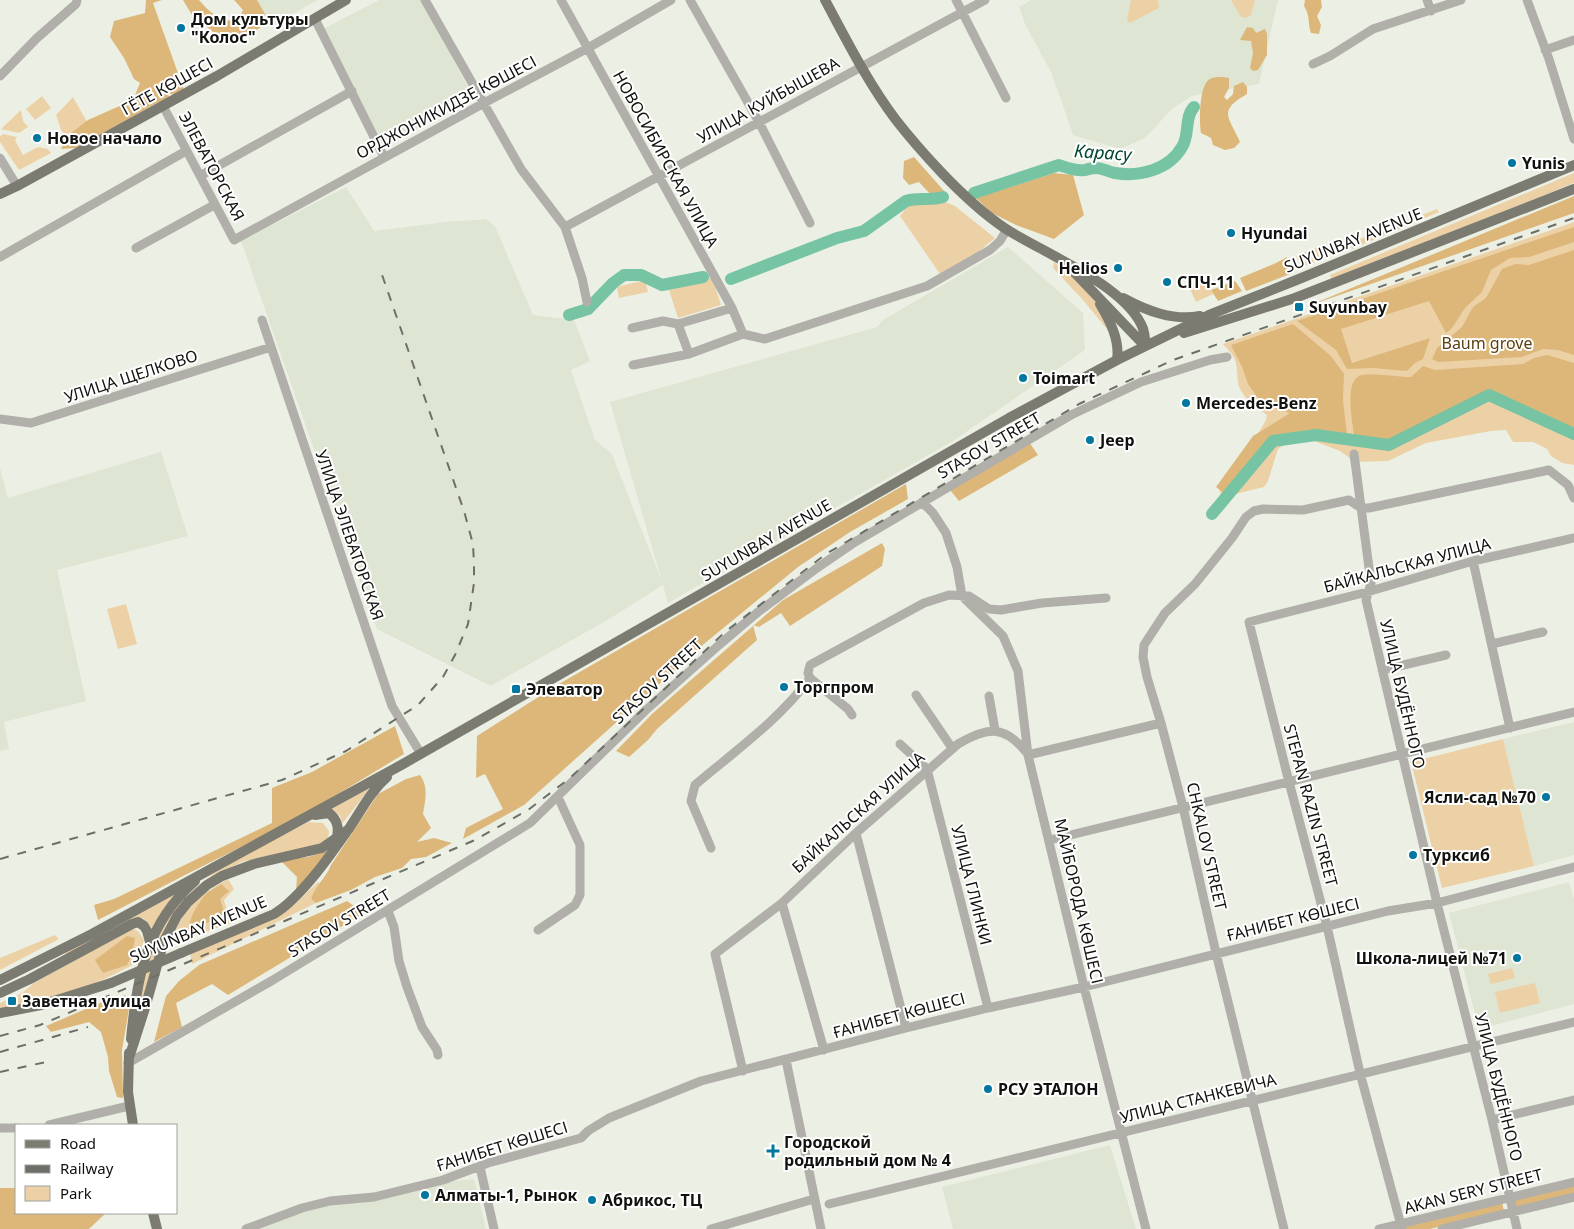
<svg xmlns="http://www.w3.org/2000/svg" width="1574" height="1229" font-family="'Noto Sans',sans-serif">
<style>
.built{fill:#dee5d2}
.green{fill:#edd1a6}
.forest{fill:#ddb779}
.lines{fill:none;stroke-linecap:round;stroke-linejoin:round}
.river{stroke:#76c4a4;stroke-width:12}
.minor{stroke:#b0afaa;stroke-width:9}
.major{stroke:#7c7b72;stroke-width:10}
.rail{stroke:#6c6f68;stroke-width:2;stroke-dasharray:9 9;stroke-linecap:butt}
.major-bridge{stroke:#7c7b72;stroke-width:10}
.poi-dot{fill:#0177a0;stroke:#fff;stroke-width:2}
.labels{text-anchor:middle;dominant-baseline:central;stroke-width:4;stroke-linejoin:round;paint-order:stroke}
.poi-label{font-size:16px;font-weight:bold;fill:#11120f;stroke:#fff;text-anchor:start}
.street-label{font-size:16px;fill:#11120f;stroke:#fff}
.park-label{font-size:16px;fill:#5b4110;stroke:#fff}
.water-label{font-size:18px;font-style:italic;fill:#004632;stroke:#fff}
</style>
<rect width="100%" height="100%" fill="#ecf0e4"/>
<!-- built -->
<path class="built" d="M254,0H318L270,26Z
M379,0H422L474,99L384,146L323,29Z
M1031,0H1278L1259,84L1192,96L1172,109L1145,138L1120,149L1073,135L1052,74L1025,24L1019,7Z
M346,187L374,231L446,222L486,219L495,226L533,315L574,320L590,361L571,370L595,440L612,454L662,582L610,402L877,327L883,320L1008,247L1083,313L1085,350L953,441L668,603L663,585L609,619L491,686L377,629L241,241Z
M161,452L188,536L57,570L86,701L4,722L9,749L0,751V468L8,498Z
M1574,722V855L1534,866L1503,739Z
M1569,882L1574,899V1004L1479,1029L1449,913Z
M1110,1145L1136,1229H953L942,1187Z
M474,1179L486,1229H248L302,1208L417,1185Z"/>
<!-- green -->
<path class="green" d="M1131,0H1158L1159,8L1130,23L1127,20Z
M1231,0H1255L1251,15L1246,18L1241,17Z
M42,96L51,108L35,120L26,109Z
M73,97L90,127L70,140L61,130L56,115Z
M21,110L23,121L28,127L19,133L1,129Z
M4,134L17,137L15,140L23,155L38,147L48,149L51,153L19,170L0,142V136Z
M1574,173V183L1332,281L1330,275Z
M943,201L955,206L995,238L972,257L940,274L900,216L911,202Z
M1437,209L1439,212L1352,249L1350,243Z
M1574,222V465L1562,463L1551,456L1547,449L1533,442H1513L1506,430L1491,431L1426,443L1388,461L1355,462L1340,451L1314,441L1301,439L1289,442L1278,449L1268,481L1264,487L1231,495L1222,500L1219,488L1247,453L1266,420L1267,415C1258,409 1249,403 1243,394C1235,384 1239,371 1235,360C1233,354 1227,349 1223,344Z
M1318,247L1323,258L1302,267L1296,256Z
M1054,262L1084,286L1098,305L1111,334L1083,300L1053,268Z
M1205,276L1213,294L1196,302L1188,285Z
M712,277L721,305L678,318L669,290Z
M645,280L648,292L619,298L617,287Z
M126,604L137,644L118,649L107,609Z
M1503,739L1534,866L1442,888L1411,762Z
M373,784L342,824L340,816L334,810H325Z
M309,822L323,823L329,831L328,840L316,848L262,857L242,862L220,873L180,906L142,1005H138C143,983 146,958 156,938C186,877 252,851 309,822Z
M228,879L234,889L224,900L231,923L171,944C181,910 198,896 228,879Z
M318,882L320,884L314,892L311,899L316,903L192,964L190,953L279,916L296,903Z
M178,890L152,928L144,919L139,917L67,955L64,951Z
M134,929L138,931L144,940C142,946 140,957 136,962C132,966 124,969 119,972C81,991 41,1001 0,1009V1003L22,993L34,983L127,931Z
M55,935L59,939L0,970V958Z
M1512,968L1515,978L1491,984L1488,974Z
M1535,983L1540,1003L1500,1013L1495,992Z"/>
<!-- forest -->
<path class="forest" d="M146,0H162L153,3L184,90L174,95L167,93L170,98L155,104L77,148L61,149L67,136L88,120L133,100L140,83L134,79L124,58L110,37L114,21L145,13Z
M183,0H199C212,14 218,21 238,21L243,10L234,0H257L265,14L261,27L240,41L218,36L192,15Z
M1305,0H1321L1322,7L1317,16L1321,25L1319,34L1311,33C1307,21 1311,18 1304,6Z
M1247,27L1253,28L1256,33L1265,29L1267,34V55L1258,70L1253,71L1250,68L1253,53L1251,41L1240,40Z
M1222,77L1229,78V88L1224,97L1227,100L1233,94L1234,86L1243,82L1247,87V94C1217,111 1229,117 1240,142L1234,148L1225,150L1213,145L1211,138L1201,133C1199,123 1199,84 1210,79C1213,77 1219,77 1222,77Z
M914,157L945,192L931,195L919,182L909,185L903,178L904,161Z
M1054,173L1073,175L1084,215L1054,239L1016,225L992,213L976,198Z
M1574,196V213L1308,306Z
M1574,227V242L1529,257L1510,258L1491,270L1482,292L1465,308L1452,328L1446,333L1429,301L1341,329L1352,363L1430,338L1423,359L1415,363L1407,371L1373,368L1347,369L1336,350L1297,321Z
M1574,250V355L1558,350L1543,349L1522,357L1438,362L1432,359L1437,348L1462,327L1473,307L1486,298L1502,269L1515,264L1529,265Z
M1287,257L1292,272L1290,274L1246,291L1240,278L1276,263Z
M1235,281L1242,291L1218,301L1211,290Z
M1293,324L1331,356L1344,374L1343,400L1347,435L1317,431L1274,437L1224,493L1216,487L1253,436L1290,413L1262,404L1248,384L1242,367L1231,345Z
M1547,355L1574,363V429L1489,391L1390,440L1354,437C1353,423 1344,384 1359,376C1367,372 1400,377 1411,377L1423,366L1435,370L1523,364L1534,358Z
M1029,442L1038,455L959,501L950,490Z
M906,484L908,499L850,532L798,567L705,643L524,805L463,839L466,828L503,809L485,774L476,778L477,736L559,684Z
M882,543L885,549L882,566L790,626L781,613L759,627L753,625L757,640L657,729L648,740L629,757L616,751L653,713L783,600Z
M395,726L404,754L295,820L187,874L98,920L94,905L114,899L272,823V788L312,772Z
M420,775C429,787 425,801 423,814L431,828L417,842L434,838L452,843L426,857L411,859L402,868L375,877L351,890L316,903L311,899C315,886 326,878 331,865L378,794L406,779Z
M330,850L296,891L297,877L280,860L308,857Z
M221,884L229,891L220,899L225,914L190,931C187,919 199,902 207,893C211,890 217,887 221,884Z
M347,901L364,913L228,995L212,984L176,1003L182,1027L154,1042L166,996L179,981L199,965Z
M127,936L135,938L132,955L127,965L103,973L95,960Z
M125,995L130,1003L122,1050L123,1098L117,1097L109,1071L108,1057L101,1032L89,1022L51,1032L46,1026L109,999L112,1000Z
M1574,1185V1193L1516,1208L1514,1200Z
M0,1188H16V1213H106L89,1229H0Z
M1502,1202L1504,1211L1430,1229H1406L1405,1226Z"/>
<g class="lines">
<!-- river -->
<path class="river" d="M974,193L1059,165C1067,168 1075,171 1085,170C1088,169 1092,168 1096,168C1102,168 1109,172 1115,173C1139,177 1169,170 1182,147C1190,135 1184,117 1194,107
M731,279L837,238L864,231L906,201C917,197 930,201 943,197
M569,315L588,309L613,283L624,275H641L662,285L703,277
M1212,514L1273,441L1316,435L1389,445L1489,395L1574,434"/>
<!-- minor -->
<path class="minor" d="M425,0L521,169L565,227L582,278L587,302
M561,0L732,308L743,334
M690,0L759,122L810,223
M956,0L1006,98
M1427,0L1431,11
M1527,0L1549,59L1574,139
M315,19L384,157
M1545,50L1574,40
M1313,64L1330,56L1373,29L1461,0
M0,76L37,38L76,4L77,0
M163,106L234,240L484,103L588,48L671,0
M0,158L17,186
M200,176L352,91
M565,227L985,0
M136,248L214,205
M0,257L186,151
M262,320L392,706L421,754
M632,328L663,321L678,324
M689,354L678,324L732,308
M633,365L689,354L743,334L765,339L927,286L990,250L1000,241L1007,229
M0,419L31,423L271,347
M1354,454L1371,583L1366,600L1437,903L1492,1120L1517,1229
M922,502L933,513L946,533L957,567L962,596L1003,636L1018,671L1028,755L1084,987L1146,1229
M1473,561L1510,728
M1492,644L1543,632
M1382,670L1446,655
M916,695L952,748
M989,696L995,730
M852,715L848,709L810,678L808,673L810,665L924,603L949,595L969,596L989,609L1001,610L1042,603L1106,598
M900,744L927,769L988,1008
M1028,755L1161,723
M856,833L906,1028
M1050,840L1574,712
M711,848L691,801L695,785C735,751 779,720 810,678
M782,903L824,1050
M388,911L394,927L399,961L407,987L422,1027L437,1050L438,1055
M538,930L575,905L580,895V845L558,797
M786,1060L821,1229
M128,1063L273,980L530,823L646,710L719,645L758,612L817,568L855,542L1071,415L1141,382L1210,360L1227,357
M743,1071L715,954L782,903L856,833L958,744C987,727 1004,724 1027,753
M1492,1120L1574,1100
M49,1125L129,1106
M0,1128H16
M480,1167L494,1229
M829,1204L1574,1022
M246,1229L302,1208L330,1201L374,1197L443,1180L488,1163L581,1138L588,1131L609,1118L701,1081L906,1028L988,1008L1084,987L1388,911L1437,903L1574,867
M711,1229L814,1199
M1284,1229L1216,953L1183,807L1161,723L1147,677L1143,657L1144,645L1165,613L1195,584L1232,538L1246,517L1254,511L1263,509L1303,510L1349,500L1361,508H1369L1549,470L1568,485L1574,498
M1379,1229L1574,1182
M1402,1229L1360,1073L1327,926L1289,782L1249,622L1367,592L1473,561L1574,538
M1442,1229L1574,1197"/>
<!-- major -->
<path class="major" d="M825,0C847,41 868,83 896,120C910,138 925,155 941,172C961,193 982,213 1006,229C1044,253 1121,284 1141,324C1145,331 1145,338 1145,346
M0,194L17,186L217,76L346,0
M1075,273L1145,346
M1123,298C1147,311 1173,321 1200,316
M1100,304C1110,321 1120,340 1117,360
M1184,333L1295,298L1574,189
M315,815L329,813C339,821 339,830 336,841
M181,953L274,914C301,898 332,853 350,827C362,809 371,791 387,777
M0,980L92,934L403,764L1009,418L1117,360L1209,315L1299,279L1574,165
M0,993L30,979L132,924L138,922L144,926L147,931L150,942
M0,1013L41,1005L111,983
M131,1039C137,976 146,924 195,881
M129,1053L128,1092L133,1125
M129,1058L145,1008L164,941L177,916L188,902L207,885L222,876L254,864L322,848L349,829
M153,1213L157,1229"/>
<!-- rail -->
<path class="rail" d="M0,859L282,780L346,751L418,705L443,677L455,655L468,624L474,583V564L473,544L464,511L380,269
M0,1036L40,1025L475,840L528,810L570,778L725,632L826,554L1079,404L1173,360L1574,218
M0,1052L88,1027
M0,1072L46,1062"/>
<!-- major-bridge -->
<path class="major-bridge" d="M111,983L181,953"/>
</g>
<!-- markers -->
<g class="poi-dot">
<circle cx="181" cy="28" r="5"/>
<circle cx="37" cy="138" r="5"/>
<circle cx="1512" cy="163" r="5"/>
<circle cx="1231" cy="233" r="5"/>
<circle cx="1118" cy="268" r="5"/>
<circle cx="1167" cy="282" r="5"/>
<rect x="1294" y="302" width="10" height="10" rx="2.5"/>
<circle cx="1023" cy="378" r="5"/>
<circle cx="1186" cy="403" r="5"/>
<circle cx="1090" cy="440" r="5"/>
<circle cx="784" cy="687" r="5"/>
<rect x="511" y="684" width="10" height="10" rx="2.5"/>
<circle cx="1546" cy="797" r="5"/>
<circle cx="1413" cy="855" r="5"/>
<circle cx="1517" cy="958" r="5"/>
<rect x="7" y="996" width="10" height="10" rx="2.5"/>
<circle cx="988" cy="1089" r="5"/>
<path d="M770.5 1143.5h5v5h5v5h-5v5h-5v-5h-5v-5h5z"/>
<circle cx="425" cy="1195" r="5"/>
<circle cx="592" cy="1200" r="5"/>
</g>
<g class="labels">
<!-- poi labels -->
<g class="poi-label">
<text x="191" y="19">Дом культуры<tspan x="191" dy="18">"Колос"</tspan></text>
<text x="47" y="138">Новое начало</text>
<text x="1522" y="163">Yunis</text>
<text x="1241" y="233">Hyundai</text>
<text x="1108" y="268" text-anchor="end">Helios</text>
<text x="1177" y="282">СПЧ-11</text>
<text x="1309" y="307">Suyunbay</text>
<text x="1033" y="378">Toimart</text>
<text x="1196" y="403">Mercedes-Benz</text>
<text x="1100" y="440">Jeep</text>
<text x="794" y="687">Торгпром</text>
<text x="526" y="689">Элеватор</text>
<text x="1536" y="797" text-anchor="end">Ясли-сад №70</text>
<text x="1423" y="855">Турксиб</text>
<text x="1507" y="958" text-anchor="end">Школа-лицей №71</text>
<text x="22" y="1001">Заветная улица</text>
<text x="998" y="1089">РСУ ЭТАЛОН</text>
<text x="784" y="1142">Городской<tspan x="784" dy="18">родильный дом № 4</tspan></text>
<text x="435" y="1195">Алматы-1, Рынок</text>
<text x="602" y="1200">Абрикос, ТЦ</text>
</g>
<!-- street labels -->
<g class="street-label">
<text transform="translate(167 86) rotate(-29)">ГЁТЕ КӨШЕСІ</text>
<text transform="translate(768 100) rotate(-29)">УЛИЦА КУЙБЫШЕВА</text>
<text transform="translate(446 107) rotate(-28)">ОРДЖОНИКИДЗЕ КӨШЕСІ</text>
<text transform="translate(666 159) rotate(61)">НОВОСИБИРСКАЯ УЛИЦА</text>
<text transform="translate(212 166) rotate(62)">ЭЛЕВАТОРСКАЯ</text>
<text transform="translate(1353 240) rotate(-22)">SUYUNBAY AVENUE</text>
<text transform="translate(131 376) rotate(-18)">УЛИЦА ЩЕЛКОВО</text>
<text transform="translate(989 445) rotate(-30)">STASOV STREET</text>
<text transform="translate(350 535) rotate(71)">УЛИЦА ЭЛЕВАТОРСКАЯ</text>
<text transform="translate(766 540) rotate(-30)">SUYUNBAY AVENUE</text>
<text transform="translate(1407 565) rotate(-15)">БАЙКАЛЬСКАЯ УЛИЦА</text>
<text transform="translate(657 681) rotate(-43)">STASOV STREET</text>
<text transform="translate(1403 694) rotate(77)">УЛИЦА БУДЁННОГО</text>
<text transform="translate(1311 805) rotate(75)">STEPAN RAZIN STREET</text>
<text transform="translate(858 812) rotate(-42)">БАЙКАЛЬСКАЯ УЛИЦА</text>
<text transform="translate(1207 846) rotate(77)">CHKALOV STREET</text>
<text transform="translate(972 885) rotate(76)">УЛИЦА ГЛИНКИ</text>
<text transform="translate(1079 901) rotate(77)">МАЙБОРОДА КӨШЕСІ</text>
<text transform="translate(1293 919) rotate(-14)">ҒАНИБЕТ КӨШЕСІ</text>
<text transform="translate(339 923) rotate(-31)">STASOV STREET</text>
<text transform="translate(198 929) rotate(-23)">SUYUNBAY AVENUE</text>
<text transform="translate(899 1015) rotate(-15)">ҒАНИБЕТ КӨШЕСІ</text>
<text transform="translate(1499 1087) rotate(76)">УЛИЦА БУДЁННОГО</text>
<text transform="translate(1198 1098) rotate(-14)">УЛИЦА СТАНКЕВИЧА</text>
<text transform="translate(502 1146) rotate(-17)">ҒАНИБЕТ КӨШЕСІ</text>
<text transform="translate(1473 1191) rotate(-14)">AKAN SERY STREET</text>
</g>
<!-- park labels -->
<g class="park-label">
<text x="1487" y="343">Baum grove</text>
</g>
<!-- water labels -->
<g class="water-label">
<text transform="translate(1103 152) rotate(4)">Карасу</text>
</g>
</g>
<!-- legend -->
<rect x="15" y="1124" width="162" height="90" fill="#ffffff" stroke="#a0a09f"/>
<rect x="25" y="1140" width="25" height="8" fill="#7c7b72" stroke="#a0a09f"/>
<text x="60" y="1149" font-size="15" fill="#11120f">Road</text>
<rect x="25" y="1165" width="25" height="8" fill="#6c6f68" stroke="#a0a09f"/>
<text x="60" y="1174" font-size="15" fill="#11120f">Railway</text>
<rect x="25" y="1186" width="25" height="15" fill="#edd1a6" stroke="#a0a09f"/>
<text x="60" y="1199" font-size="15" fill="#11120f">Park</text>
</svg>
